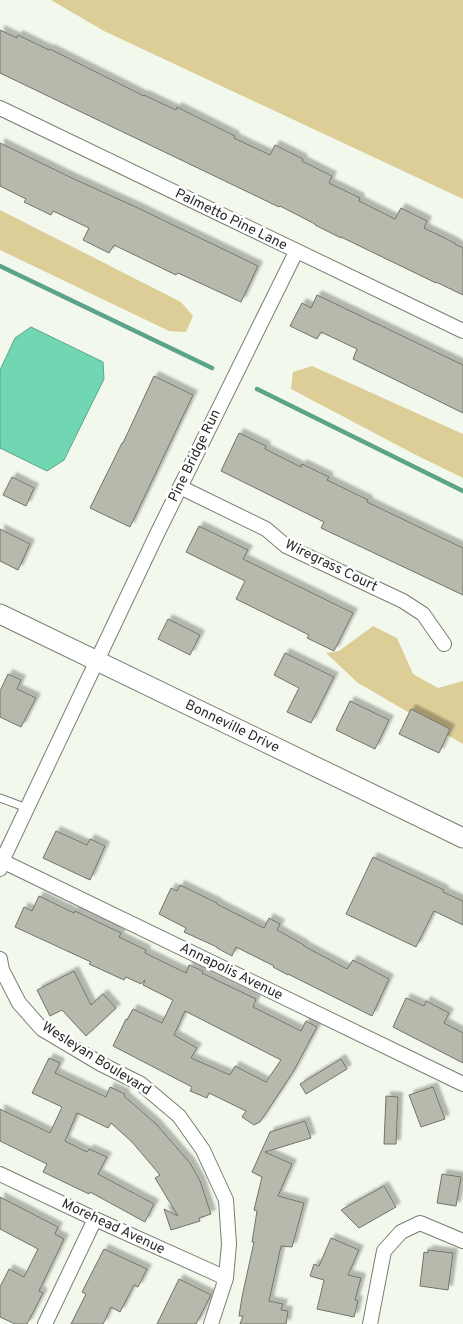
<svg xmlns="http://www.w3.org/2000/svg" width="463" height="1324" font-family="Overpass,sans-serif">
<style>
.green{fill:#ddcd97}
.water{fill:#71d7b2;stroke:#5ca489}
.lines{fill:none;stroke-linecap:round;stroke-linejoin:round}
.stream{stroke:#5ca489;stroke-width:4.5}
.building{fill:#b7b9ac;stroke:#737468;fill-rule:evenodd;filter:url(#shadow)}
.lane-casing{stroke:#797f74;stroke-width:9}
.street-casing{stroke:#797f74;stroke-width:16}
.secondary-casing{stroke:#797f74;stroke-width:21}
.lane{stroke:#fff;stroke-width:7}
.street{stroke:#fff;stroke-width:14}
.secondary{stroke:#fff;stroke-width:19}
.labels{text-anchor:middle;dominant-baseline:central;stroke-width:5;stroke-linejoin:round;paint-order:stroke}
.street-label{font-size:14px;fill:#2a2d28;stroke:#fff}
</style>
<defs>
<filter id="shadow"><feDropShadow dx="4.5" dy="-4.5" stdDeviation="1" flood-color="#0004"/></filter>
</defs>
<rect width="100%" height="100%" fill="#f2f9ec"/>
<!-- green -->
<path class="green" d="M51,0H463V199L104,31Z
M0,210L181,302L193,316L186,332L169,331L0,250Z
M312,366L463,434V478L416,455L291,389L293,372Z
M373,626L397,638L413,674L438,688L463,681V744L358,683L326,653L339,651Z"/>
<!-- water -->
<path class="water" d="M31,327L103,362L104,379L64,460L47,471L0,448V370L15,338Z"/>
<g class="lines">
<!-- stream -->
<path class="stream" d="M0,266L212,368
M257,389L463,491"/>
</g>
<!-- building -->
<path class="building" d="M0,30L17,38L18,35L49,50L50,49L144,96V95L176,110L177,107L235,136L234,138L270,155L275,145L303,159L302,161L332,176L329,183L360,198L359,201L395,219L401,208L427,221L424,228L455,243V244L463,248V295L436,282V283L341,237V238L315,225V224L280,206L279,207L0,73Z
M0,143L74,179L138,208L258,266L241,302L178,273L176,275L114,245L109,253L83,240L89,228L53,211L51,215L24,202L26,199L0,186Z
M317,295L463,365V413L353,359L357,349L321,332L317,339L290,326L302,303L311,308Z
M154,376L193,395L130,527L90,508L122,443H123Z
M239,433L266,446L265,449L301,467L302,464L329,477L327,480L368,500L367,502L463,548V595L321,528L324,522L221,471Z
M12,477L34,488L26,506L3,495Z
M199,526L248,550L243,559L353,613L334,651L307,638L309,635L236,599L245,581L186,552Z
M0,529L30,544L18,570L0,561Z
M168,619L200,635L190,655L158,639Z
M285,653L334,677L311,723L287,712L299,688L274,675Z
M8,674L21,680L17,689L36,698L21,727L0,717V691Z
M350,701L389,720L375,749L336,730Z
M411,709L450,729L439,753L399,734Z
M56,831L87,845L90,839L105,846L90,880L43,858Z
M373,857L444,890L443,892L463,901V925L434,911L416,947L346,914Z
M180,885L217,903V904L264,928L269,918L280,924L277,930L304,945V946L347,969L353,960L389,979L372,1016L288,974V975L273,967L274,966L236,947L232,956L217,948V947L184,932L186,928L159,914L171,888L177,891Z
M39,896L74,913L75,911L121,933L119,937L146,950L145,953L186,973L189,965L203,971L202,973L256,999L253,1007L301,1031L306,1021L317,1027L293,1072L260,1122L254,1125L242,1117L246,1111L209,1093L207,1098L190,1091L192,1087L113,1046L126,1019L127,1020L133,1009L162,1023L173,1000L143,985L145,980L141,984L126,977L124,980L89,964L91,962L15,927L24,907L32,911ZM185,1011L281,1060L266,1082L235,1066L230,1075L191,1058L197,1048L174,1035Z
M74,971L91,1005L103,994L116,1008L86,1036L62,1010L50,1016L37,990Z
M406,998L424,1006L426,1001L449,1013L444,1023L463,1033V1063L393,1027Z
M49,1058L60,1063L55,1073L106,1097L110,1087L125,1094L124,1096L156,1124L190,1163L200,1181L211,1214L199,1218L200,1221L171,1230L164,1209L178,1216L155,1178L160,1175L132,1142L111,1123L108,1128L77,1113L65,1141L87,1152L89,1149L107,1157L98,1174L154,1204L145,1222L90,1192L89,1194L43,1172L47,1164L0,1141V1109L50,1133L62,1107L32,1093Z
M341,1059L347,1069L306,1094L300,1084Z
M433,1087L445,1119L421,1127L409,1095Z
M386,1096L398,1097L396,1144H384Z
M305,1121L311,1138L265,1152L292,1164L278,1196L304,1203L292,1247L281,1246L269,1301L283,1304L281,1310L288,1311L286,1324H240L243,1316H239L242,1297L254,1242H252L257,1211L254,1210L262,1177L252,1172L270,1132Z
M442,1174L461,1177L456,1206L437,1203Z
M384,1186L396,1207L359,1228L341,1210Z
M0,1197L58,1227L55,1234L64,1239L39,1291L43,1293L27,1324H15L0,1317V1287L9,1269L24,1277L38,1249L0,1229Z
M331,1238L359,1250L348,1275L361,1278L355,1300L358,1301L354,1317L317,1309L324,1280L310,1276L314,1264L319,1266Z
M104,1249L147,1269L138,1287L134,1285L120,1312L111,1307L103,1324H71L86,1294L82,1292Z
M428,1250L453,1253L448,1290L420,1286L424,1252L428,1253Z
M179,1279L211,1295L196,1324H157Z"/>
<g class="lines">
<!-- lane casing -->
<g class="lane-casing">
<path id="lane" d="M0,798L27,808"/>
</g>
<!-- street casing -->
<g class="street-casing">
<path id="street" d="M0,108L463,331
M180,487L266,529L286,546L403,601L423,614L444,644
M0,860L463,1084
M0,869L2,861L157,534L296,252
M0,959L2,970L19,1003L42,1029L101,1064L141,1084L179,1116L203,1150L226,1200L229,1244L226,1278L211,1324
M0,1174L95,1219L226,1278
M45,1324L95,1219
M370,1324L384,1251L401,1232L420,1223L463,1241"/>
</g>
<!-- secondary casing -->
<g class="secondary-casing">
<g id="secondary">
<path id="s1" d="M0,614L463,838"/>
</g>
</g>
<!-- lane -->
<use href="#lane" class="lane"/>
<!-- street -->
<use href="#street" class="street"/>
<!-- secondary -->
<use href="#secondary" class="secondary"/>
</g>
<g class="labels">
<!-- street labels -->
<g class="street-label">
<text transform="translate(231 220) rotate(26)">Palmetto Pine Lane</text>
<text transform="translate(195 456) rotate(-64)">Pine Bridge Run</text>
<text transform="translate(331 566) rotate(26)">Wiregrass Court</text>
<text stroke="none"><textPath href="#s1" startOffset="258">Bonneville Drive</textPath></text>
<text transform="translate(231 972) rotate(26)">Annapolis Avenue</text>
<text transform="translate(96 1059) rotate(32)">Wesleyan Boulevard</text>
<text transform="translate(113 1227) rotate(25)">Morehead Avenue</text>
</g>
</g>
</svg>
